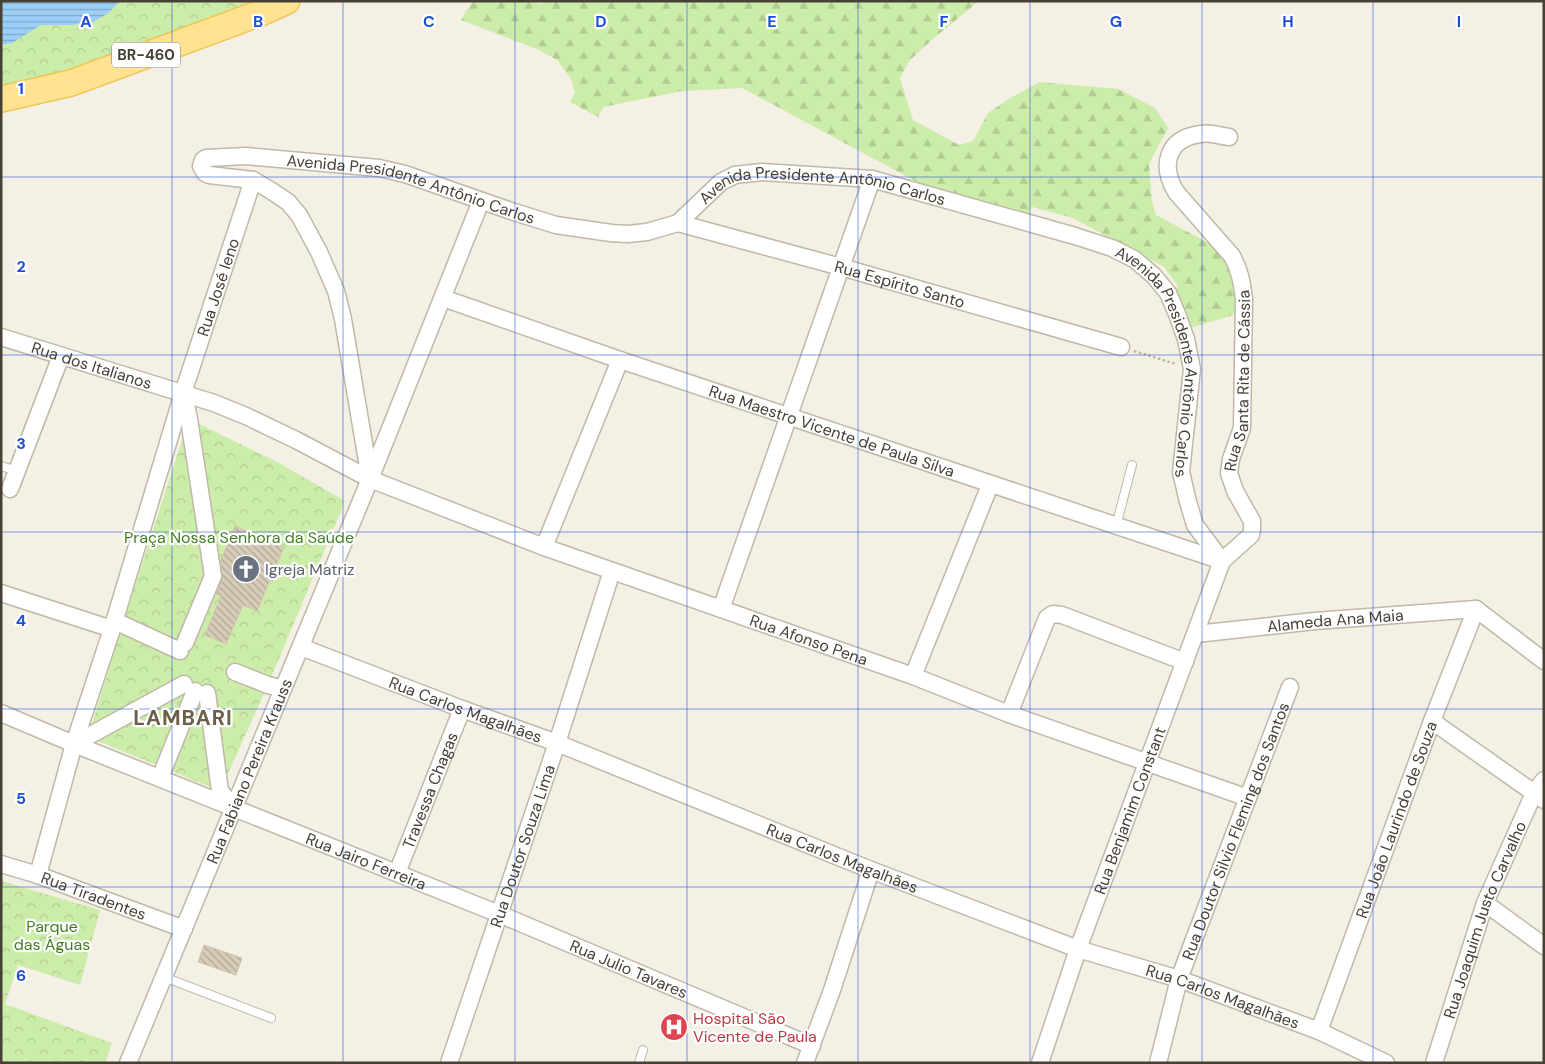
<svg xmlns="http://www.w3.org/2000/svg" width="1545" height="1064" font-family="'DM Sans',sans-serif">
<style>
.forest{fill:url(#forest-firs)}
.park{fill:url(#park-crowns)}
.water{fill:url(#water-rules)}
.building{fill:url(#building-back-hatch);stroke:#d2c4ac}
.lines{fill:none;stroke-linecap:round;stroke-linejoin:round}
.lane-casing{stroke:#c1b8a7;stroke-width:10}
.street-casing{stroke:#c1b8a7;stroke-width:19}
.primary-casing{stroke:#efc658;stroke-width:28}
.path{stroke:#c4b596;stroke-width:2.5;stroke-dasharray:2.5 2.5;stroke-linecap:butt}
.lane{stroke:#fff;stroke-width:8}
.street{stroke:#fff;stroke-width:16}
.primary{stroke:#ffe393;stroke-width:25}
.grid{fill:none;stroke:#1d4ed8;stroke-width:1;stroke-opacity:0.55}
.labels{text-anchor:middle;dominant-baseline:central;stroke-width:4.5;stroke-linejoin:round;paint-order:stroke}
.shield{fill:#fff;stroke:#7e7971;stroke-width:1}
.shield-label{font-size:15px;font-weight:bold;fill:#474034}
.street-label{font-size:16px;fill:#474034;stroke:#fff}
.park-label{font-size:16px;fill:#427f21;stroke:#fff}
.worship-label{font-size:16px;fill:#5b616d;stroke:#fff;text-anchor:start}
.health-label{font-size:16px;fill:#be3a42;stroke:#fff;text-anchor:start}
.district-label{font-size:21px;font-weight:bold;letter-spacing:1px;fill:#6b5f4a;stroke:#fff}
.grid-label{font-size:16px;text-anchor:middle;font-weight:bold;fill:#1d4ed8;stroke:#fff;stroke-width:4.5;stroke-linejoin:round;paint-order:stroke}
</style>
<defs>
<pattern id="forest-firs" width="22" height="20" patternUnits="userSpaceOnUse" patternTransform="scale(1.25)"><rect width="22" height="20" fill="#cceda9"/><path d="M5 1l3.5 6h-7zM16 11l3.5 6h-7z" fill="#b1cc92"/></pattern>
<pattern id="park-crowns" width="20" height="18" patternUnits="userSpaceOnUse" patternTransform="scale(1.25)"><rect width="20" height="18" fill="#cceda9"/><path d="M2 6a3 3 0 1 1 6 0M12 15a3 3 0 1 1 6 0" fill="none" stroke="#b1cc92"/></pattern>
<pattern id="water-rules" width="6" height="5" patternUnits="userSpaceOnUse" patternTransform="scale(1.25)"><rect width="6" height="5" fill="#9bcff7"/><path d="M0 2.5h6" fill="none" stroke="#80a9c9"/></pattern>
<pattern id="building-back-hatch" width="6" height="6" patternUnits="userSpaceOnUse" patternTransform="scale(1.25)"><rect width="6" height="6" fill="#d7ccb9"/><path d="M-1 5l2 2M0 0l6 6M5-1l2 2" fill="none" stroke="#b0a797"/></pattern>
</defs>
<rect width="100%" height="100%" fill="#f4f0e5"/>
<!-- forest -->
<path class="forest" d="M474,1H536L540,4L548,1H979L934,38L910,60L900,78L913,120L959,145L973,141L988,113L1007,100L1039,82L1118,89L1155,108L1168,128L1149,164L1152,201L1156,215L1239,259L1247,288L1233,315L1191,328L1173,295L1178,286L1164,267L1073,218L1032,207L1027,216L934,191L742,88L682,91L603,107L598,117L570,102L575,93L571,79L557,60L539,50L461,20L466,11Z"/>
<!-- park -->
<path class="park" d="M1,1H287L1,99Z
M189,419L279,463L345,501L268,685L220,791L88,737L126,613Z
M1,881L100,910L80,985L18,965L5,1004L112,1043L105,1063H1Z"/>
<!-- water -->
<path class="water" d="M1,1H120L107,14L93,22L72,25H41L12,43L1,45Z"/>
<!-- building -->
<path class="building" d="M235,526L284,547L257,611L243,605L226,644L205,635L221,596L216,594L222,579L221,560Z
M204,945L242,958L236,975L198,962Z"/>
<g class="lines">
<!-- lane casing -->
<g class="lane-casing">
<path id="lane" d="M1,466L17,471
M1116,526L1132,465
M164,977L271,1018
M639,1063L643,1050"/>
</g>
<!-- street casing -->
<g class="street-casing">
<g id="street">
<path id="s1" d="M678,223L841,267L1121,347"/>
<path id="s2" d="M443,298L620,360L1222,561"/>
<path id="s3" d="M1,337L214,403L246,416L296,440L370,479L544,547L913,676L1009,714L1248,798"/>
<path d="M184,395L189,419L213,576L185,643"/>
<path id="s4" d="M370,479L343,319L336,291L319,252L299,215L288,202L270,190L253,180L209,175L205,173L201,166L203,160L206,158L246,156L379,168L405,174L514,212L556,225L611,233L628,234L647,232L678,223L721,182L735,175L762,172L872,179L1075,236L1112,248L1134,259L1154,276L1168,293L1177,314L1186,339L1192,369L1181,472L1188,502L1195,525L1222,561"/>
<path d="M10,489L61,356"/>
<path d="M544,547L620,360"/>
<path d="M1,593L112,629"/>
<path d="M721,609L872,179"/>
<path d="M1476,609L1544,661"/>
<path d="M115,621L180,651"/>
<path id="s5" d="M1196,634L1315,621L1476,609"/>
<path id="s6" d="M301,647L462,709L557,743L871,870L1078,949L1179,979L1319,1031L1386,1063"/>
<path d="M235,672L268,685L283,689"/>
<path d="M913,676L990,485"/>
<path d="M207,693L220,791L232,805"/>
<path id="s7" d="M1,713L74,744L499,914L812,1046"/>
<path d="M1009,714L1047,618L1053,614L1062,615L1185,662"/>
<path d="M1432,721L1544,800"/>
<path d="M74,744L184,684"/>
<path d="M160,778L195,691"/>
<path id="s8" d="M1,864L38,875L184,929"/>
<path id="s9" d="M397,873L462,709"/>
<path id="s10" d="M38,875L74,744L112,629L183,393L253,180"/>
<path d="M1485,903L1544,946"/>
<path id="s11" d="M1319,1031L1432,721L1476,609"/>
<path id="s12" d="M128,1063L370,479L481,201"/>
<path id="s13" d="M449,1063L557,743L612,571"/>
<path d="M805,1063L832,990L871,870"/>
<path id="s14" d="M1040,1063L1078,949L1222,561L1251,535L1252,529V521L1235,491L1229,473L1231,459L1242,428L1244,299C1242,283 1240,270 1232,256L1176,192C1160,165 1167,138 1201,134C1210,132 1220,136 1229,137"/>
<path id="s15" d="M1158,1063L1179,979L1290,687"/>
<path id="s16" d="M1434,1063L1485,903L1534,793L1544,780"/>
</g>
</g>
<!-- primary casing -->
<g class="primary-casing">
<path id="primary" d="M1,99L71,83L263,12L287,1"/>
</g>
<!-- path -->
<path class="path" d="M1134,351L1176,364"/>
<!-- lane -->
<use href="#lane" class="lane"/>
<!-- street -->
<use href="#street" class="street"/>
<!-- primary -->
<use href="#primary" class="primary"/>
</g>
<!-- grid -->
<path class="grid" d="M172,1V1063M343,1V1063M515,1V1063M687,1V1063M858,1V1063M1030,1V1063M1202,1V1063M1373,1V1063M1,177H1544M1,355H1544M1,532H1544M1,709H1544M1,887H1544"/>
<!-- icons -->
<defs>
<g id="church-disc" transform="scale(1.4375)"><circle r="9.5" fill="#6b7280" stroke="#fff"/><path d="M-1.2-6h2.4v3.5h3.3v2.4h-3.3V6h-2.4V-.1h-3.3v-2.4h3.3Z" fill="#fff"/></g>
<g id="hospital-disc" transform="scale(1.4375)"><circle r="9.5" fill="#e0444e" stroke="#fff"/><path d="M-5-5h3v3.5h4V-5h3V5h-3V1.5h-4V5h-3Z" fill="#fff"/></g>
</defs>
<g fill-rule="evenodd">
<use href="#church-disc" x="246" y="569"/>
<use href="#hospital-disc" x="674" y="1027"/>
</g>
<g class="labels">
<!-- shield labels -->
<rect class="shield" x="112" y="42.5" width="68" height="25" rx="4"/>
<g class="shield-label">
<text x="146" y="55">BR-460</text>
</g>
<!-- street labels -->
<g class="street-label">
<text stroke="none"><textPath href="#s4" startOffset="610">Avenida Presidente Antônio Carlos</textPath></text>
<text stroke="none"><textPath href="#s4" startOffset="1045">Avenida Presidente Antônio Carlos</textPath></text>
<text stroke="none"><textPath href="#s1" startOffset="230">Rua Espírito Santo</textPath></text>
<text stroke="none"><textPath href="#s10" startOffset="615">Rua José Ieno</textPath></text>
<text stroke="none"><textPath href="#s3" startOffset="95">Rua dos Italianos</textPath></text>
<text stroke="none"><textPath href="#s4" startOffset="1480">Avenida Presidente Antônio Carlos</textPath></text>
<text stroke="none"><textPath href="#s14" startOffset="734">Rua Santa Rita de Cássia</textPath></text>
<text stroke="none"><textPath href="#s2" startOffset="411">Rua Maestro Vicente de Paula Silva</textPath></text>
<text stroke="none"><textPath href="#s5" startOffset="140">Alameda Ana Maia</textPath></text>
<text stroke="none"><textPath href="#s3" startOffset="864">Rua Afonso Pena</textPath></text>
<text stroke="none"><textPath href="#s6" startOffset="176">Rua Carlos Magalhães</textPath></text>
<text stroke="none"><textPath href="#s12" startOffset="316">Rua Fabiano Pereira Krauss</textPath></text>
<text stroke="none"><textPath href="#s9" startOffset="89">Travessa Chagas</textPath></text>
<text stroke="none"><textPath href="#s14" startOffset="268">Rua Benjamim Constant</textPath></text>
<text stroke="none"><textPath href="#s11" startOffset="225">Rua João Laurindo de Souza</textPath></text>
<text stroke="none"><textPath href="#s15" startOffset="245">Rua Doutor Silvio Fleming dos Santos</textPath></text>
<text stroke="none"><textPath href="#s13" startOffset="229">Rua Doutor Souza Lima</textPath></text>
<text stroke="none"><textPath href="#s6" startOffset="581">Rua Carlos Magalhães</textPath></text>
<text stroke="none"><textPath href="#s7" startOffset="394">Rua Jairo Ferreira</textPath></text>
<text stroke="none"><textPath href="#s8" startOffset="98">Rua Tiradentes</textPath></text>
<text stroke="none"><textPath href="#s16" startOffset="152">Rua Joaquim Justo Carvalho</textPath></text>
<text stroke="none"><textPath href="#s7" startOffset="678">Rua Julio Tavares</textPath></text>
<text stroke="none"><textPath href="#s6" startOffset="986">Rua Carlos Magalhães</textPath></text>
</g>
<!-- park labels -->
<g class="park-label">
<text x="239" y="537">Praça Nossa Senhora da Saúde</text>
<text x="52" y="926">Parque<tspan x="52" dy="18">das Águas</tspan></text>
</g>
<!-- worship labels -->
<g class="worship-label">
<text x="265" y="569">Igreja Matriz</text>
</g>
<!-- health labels -->
<g class="health-label">
<text x="693" y="1018">Hospital São<tspan x="693" dy="18">Vicente de Paula</tspan></text>
</g>
<!-- district labels -->
<g class="district-label">
<text x="183" y="718">LAMBARI</text>
</g>
</g>
<g class="grid-label">
<text x="86" y="27">A</text>
<text x="258" y="27">B</text>
<text x="429" y="27">C</text>
<text x="601" y="27">D</text>
<text x="772" y="27">E</text>
<text x="944" y="27">F</text>
<text x="1116" y="27">G</text>
<text x="1288" y="27">H</text>
<text x="1459" y="27">I</text>
<text x="21" y="94">1</text>
<text x="21" y="272">2</text>
<text x="21" y="449">3</text>
<text x="21" y="626">4</text>
<text x="21" y="804">5</text>
<text x="21" y="981">6</text>
</g>
<!-- border -->
<rect width="1545" height="1064" fill="none" stroke="#474034" stroke-width="5"/>
</svg>
